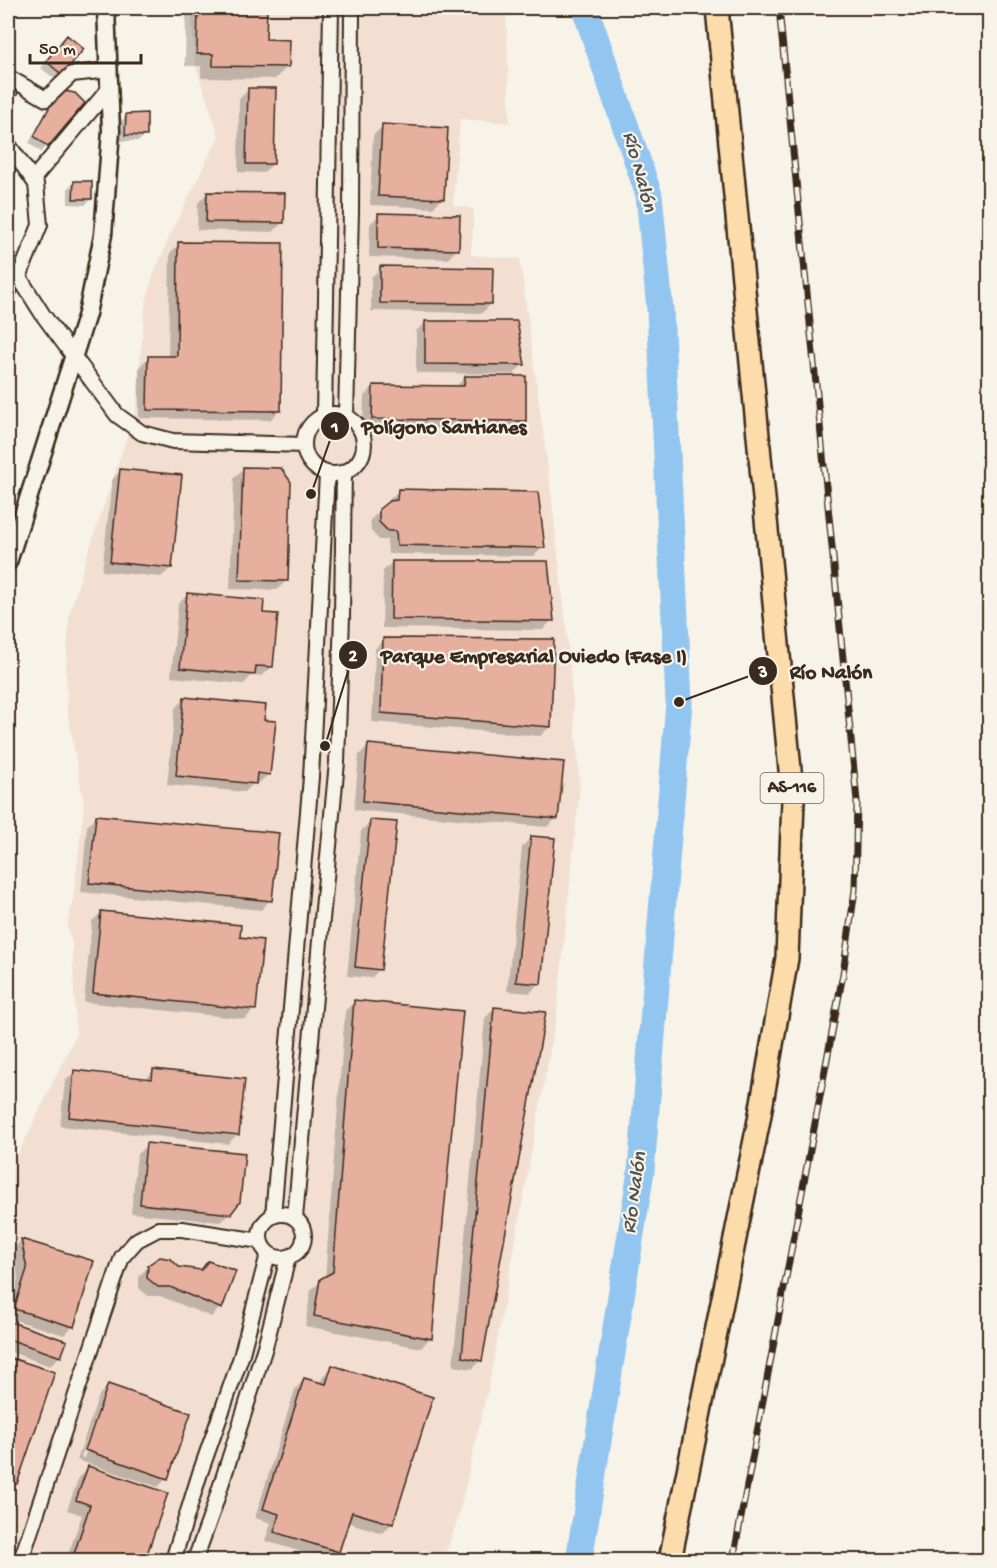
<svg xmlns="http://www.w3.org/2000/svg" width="997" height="1568" font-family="'Gochi Hand',sans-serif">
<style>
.built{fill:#f2dfd2}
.shadow{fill:#0003;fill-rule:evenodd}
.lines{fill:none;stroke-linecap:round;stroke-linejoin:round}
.river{stroke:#92c5ef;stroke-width:27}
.building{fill:#e7af9e;stroke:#3b2a1e;stroke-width:1.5}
.minor-casing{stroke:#3b2a1e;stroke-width:18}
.tertiary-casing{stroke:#3b2a1e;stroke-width:21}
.primary-casing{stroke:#3b2a1e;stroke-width:26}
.minor{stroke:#f7f3e8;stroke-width:14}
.tertiary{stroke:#f7f3e8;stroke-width:16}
.primary{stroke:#fddcac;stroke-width:21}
.rail-casing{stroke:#3b2a1e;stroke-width:7}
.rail{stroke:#f7f3e8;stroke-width:4.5;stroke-dasharray:14;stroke-linecap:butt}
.labels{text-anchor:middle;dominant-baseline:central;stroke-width:4.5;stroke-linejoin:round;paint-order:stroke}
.shield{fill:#f7f3e8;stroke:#73665b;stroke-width:1.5}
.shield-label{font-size:18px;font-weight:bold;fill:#3b2a1e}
.water-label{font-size:21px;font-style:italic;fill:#515152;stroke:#f7f3e8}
.leader{fill:none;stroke:#3b2a1e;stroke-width:2}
.callout-dot{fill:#3b2a1e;stroke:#f7f3e8;stroke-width:2}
.mark-label{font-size:18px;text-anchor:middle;font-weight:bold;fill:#fff}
.callout-label{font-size:21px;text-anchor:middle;font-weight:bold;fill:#3b2a1e;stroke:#f7f3e8;stroke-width:4.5;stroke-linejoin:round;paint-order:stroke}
</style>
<rect width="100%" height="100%" fill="#f7f3e8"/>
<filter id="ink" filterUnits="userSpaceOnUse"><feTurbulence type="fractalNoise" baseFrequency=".0167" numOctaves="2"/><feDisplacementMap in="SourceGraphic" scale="12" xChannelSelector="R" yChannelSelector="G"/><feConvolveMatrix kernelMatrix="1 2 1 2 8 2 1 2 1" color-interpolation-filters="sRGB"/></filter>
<g filter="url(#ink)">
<!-- built -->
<path class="built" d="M191,8H506L510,123L460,119L453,205L474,209L471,255L520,259L550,485L566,623L580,785L557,1012L491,1375L457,1522L443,1560H8V1300L18,1270L8,1209V1175L76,1035L72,942L67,927L74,894L84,805L67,708L66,670L69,616L84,565L136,409L145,306L154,273L171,233L219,136L195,64Z"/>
<!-- shadow -->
<path class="shadow" d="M186,8H265V41L288,66L275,79L201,78V66H185Z
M62,43L61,74L55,79L41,68Z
M249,89L273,164L263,173L238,172L239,99Z
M58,98L47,146L41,152L29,143L45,114Z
M127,115L145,135L139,141H120L121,121Z
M383,126L442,198L433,208L370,205L373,135Z
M74,182L91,199L85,205L68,204V188Z
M207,193L282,223L273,232L197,230L198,203Z
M379,215L457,249L448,259L369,257L370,224Z
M179,244L279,411L270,420L139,418V367L149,357L168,358L170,253Z
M381,268L491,304L482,313L371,311V277Z
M8,283L18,288L12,298V316L8,321Z
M426,322L523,364L514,374L416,373V331Z
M465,377L524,420L515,430L363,428L364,396L373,387H456Z
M244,468L286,581L277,590L230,589L234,478Z
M121,470L171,568L161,577L102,571L112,480Z
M398,491L543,547L534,556L388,554L387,540H379L371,531L370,520L389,503V500Z
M392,562L552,620L543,630L382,628L383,571Z
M188,594L261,614L272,667L262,676L252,675L244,684L171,677L178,604Z
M384,639L550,727L540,736L372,722L375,649Z
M185,699L263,721L269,774L259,783H254L245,792L167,785L175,708Z
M369,745L557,818L547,827L354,810L359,755Z
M97,817L270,900L261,910L81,892L87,826Z
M371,821L380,969L371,978L347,976L361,831Z
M531,837L539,983L530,993L507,991L522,847Z
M102,912L238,939L255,1009L245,1019L84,1002L92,921Z
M354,1002L430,1338L421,1348L305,1326L311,1290L325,1278L345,1011Z
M494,1009L481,1360L472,1369L453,1366L485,1018Z
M154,1070L237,1135L228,1144L60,1126L65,1081L75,1072L145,1079Z
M147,1145L229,1213L220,1222L131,1213L137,1154Z
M21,1241L92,1262L73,1326L64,1335L8,1318V1313L18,1279L12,1250Z
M149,1266L220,1308L211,1317L160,1296H148L139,1288V1276Z
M9,1323L60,1356L50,1366L8,1351Z
M8,1358L53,1373L16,1483L8,1491Z
M332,1367L392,1524L382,1533L347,1522L338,1551L329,1560L265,1541L271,1523L255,1518L295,1389L305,1379L320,1384L323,1376Z
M108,1386L167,1478L158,1487L77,1460L99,1395ZM103,1395H106L84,1458L81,1457Z
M88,1467L166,1494L143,1560H66L82,1515L67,1510L79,1477Z"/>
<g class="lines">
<!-- river -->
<path class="river" d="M579,1560L641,1171L679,702L660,309L649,195L585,8"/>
</g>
<!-- building -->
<path class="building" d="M198,8H267L266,39L290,40L289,67L213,66V54H197Z
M67,35L84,49L62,75L46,61Z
M8,81L21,88L8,110Z
M248,88H276L274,164H246Z
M64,91L75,93L85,103L48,147L34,136L50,106Z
M147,113V136L125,135L126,114Z
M382,124L448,128L444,199L378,196Z
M74,181H92V199H73Z
M207,192L285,193L284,223L206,222Z
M378,213L460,215L459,250L378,248Z
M178,242L283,243L281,411L147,410L148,356H177Z
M380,266L493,268L492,304L380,303Z
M8,281L20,287L14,299V317H8Z
M425,321H517L525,365L425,364Z
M465,376H526V421L372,419L373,385L464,386Z
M243,467L281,468L291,482L288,581L239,580Z
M120,469L182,475L172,568L110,562Z
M398,489L538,492L545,548L397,545L396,531H388L379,522V509L389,501L397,500Z
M392,561H548L554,621L391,619Z
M187,593L264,600L263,613L278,614L273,667L256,666L255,675L180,668Z
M383,638L554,639L551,727L381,713Z
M184,697L266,705L264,720L276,721L270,775L257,773L256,784L176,776Z
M368,744L564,762L558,819L363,801Z
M96,815L279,833L272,901L89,883Z
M370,820L397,822L381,970L355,967Z
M531,836L555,838L541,984L516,982Z
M101,911L241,925L240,937L263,940L256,1010L93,993Z
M354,1000L463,1011L432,1339L314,1316L320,1279L333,1272Z
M494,1007L546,1012L482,1361L462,1357Z
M153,1069L245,1079L239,1135L69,1117L74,1070L152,1079Z
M146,1143L245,1153L240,1202L231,1214L140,1204Z
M21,1239L94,1261L74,1327L14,1309L27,1269Z
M160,1257L171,1259L179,1267L201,1270L208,1261L236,1271L222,1309L170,1287H158L147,1278L148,1265Z
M8,1321L67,1341L61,1357L8,1339Z
M8,1357L55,1372L17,1484L8,1480Z
M332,1365L433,1397L393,1524L352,1512L339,1552L274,1532L279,1514L263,1509L304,1378L326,1384Z
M108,1384L191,1413L168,1479L85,1450Z
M88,1466L168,1493L145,1560H72L90,1505L76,1500Z"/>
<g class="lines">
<!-- minor casing -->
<g class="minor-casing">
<path id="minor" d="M8,77L46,99L72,74L109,70
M8,146L10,147L36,184L40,225L19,277
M33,179L109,89
M8,271L19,277L43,315L117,415L142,433L173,441L304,445
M304 444a30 30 0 1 1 60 0a30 30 0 1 1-60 0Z
M324,415L331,8
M346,417L351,211L352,8
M260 1236a22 22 0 1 1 44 0a22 22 0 1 1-44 0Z
M273,1216L311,777L327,474
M295,1218L321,930L337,762L342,616L344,472
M21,1560L122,1257L137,1240L158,1229H182L260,1241
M173,1560L200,1473L241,1357L268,1254
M195,1560L213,1510L265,1347L288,1258"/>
</g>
<!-- tertiary casing -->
<g class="tertiary-casing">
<path id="tertiary" d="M8,562L87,314L103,235L111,131L106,8"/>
</g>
<!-- primary casing -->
<g class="primary-casing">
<path id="primary" d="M670,1560L759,1120L787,958L793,801L717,8"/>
</g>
<!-- minor -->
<use href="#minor" class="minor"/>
<!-- tertiary -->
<use href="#tertiary" class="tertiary"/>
<!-- primary -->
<use href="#primary" class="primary"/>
<!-- rail casing -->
<g class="rail-casing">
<path id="rail" d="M733,1560L843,974L855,890L857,801L779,8"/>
</g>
<!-- rail -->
<use href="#rail" class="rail"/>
</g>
</g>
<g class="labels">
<!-- shield labels -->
<rect class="shield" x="760.5" y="773" width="63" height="30" rx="4.5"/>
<g class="shield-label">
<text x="792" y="788">AS-116</text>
</g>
<!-- water labels -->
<g class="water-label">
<text transform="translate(638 172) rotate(75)">Río Nalón</text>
<text transform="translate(636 1193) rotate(-82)">Río Nalón</text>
</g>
</g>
<!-- callouts -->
<path class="leader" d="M311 494L335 426M325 746L353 655M679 702L763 671"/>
<g class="callout-dot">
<circle cx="311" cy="494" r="6"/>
<circle cx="325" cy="746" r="6"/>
<circle cx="679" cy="702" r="6"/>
<circle cx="335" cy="426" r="15"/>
<circle cx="353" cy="655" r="15"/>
<circle cx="763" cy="671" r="15"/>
</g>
<g class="mark-label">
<text x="335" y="432">1</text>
<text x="353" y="661">2</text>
<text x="763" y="677">3</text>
</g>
<g class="callout-label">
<text x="444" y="433">Polígono Santianes</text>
<text x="534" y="662">Parque Empresarial Oviedo (Fase I)</text>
<text x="831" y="678">Río Nalón</text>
</g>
<!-- margin -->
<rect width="997" height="1568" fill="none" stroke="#f7f3e8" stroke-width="30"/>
<rect x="15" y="15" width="967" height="1538" fill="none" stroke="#3b2a1e" stroke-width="2" filter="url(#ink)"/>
<!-- scale -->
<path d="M30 54v9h111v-9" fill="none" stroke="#3b2a1e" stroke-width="3"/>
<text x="39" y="54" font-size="18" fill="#3b2a1e" stroke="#f7f3e8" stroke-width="4.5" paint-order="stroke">50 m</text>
</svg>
